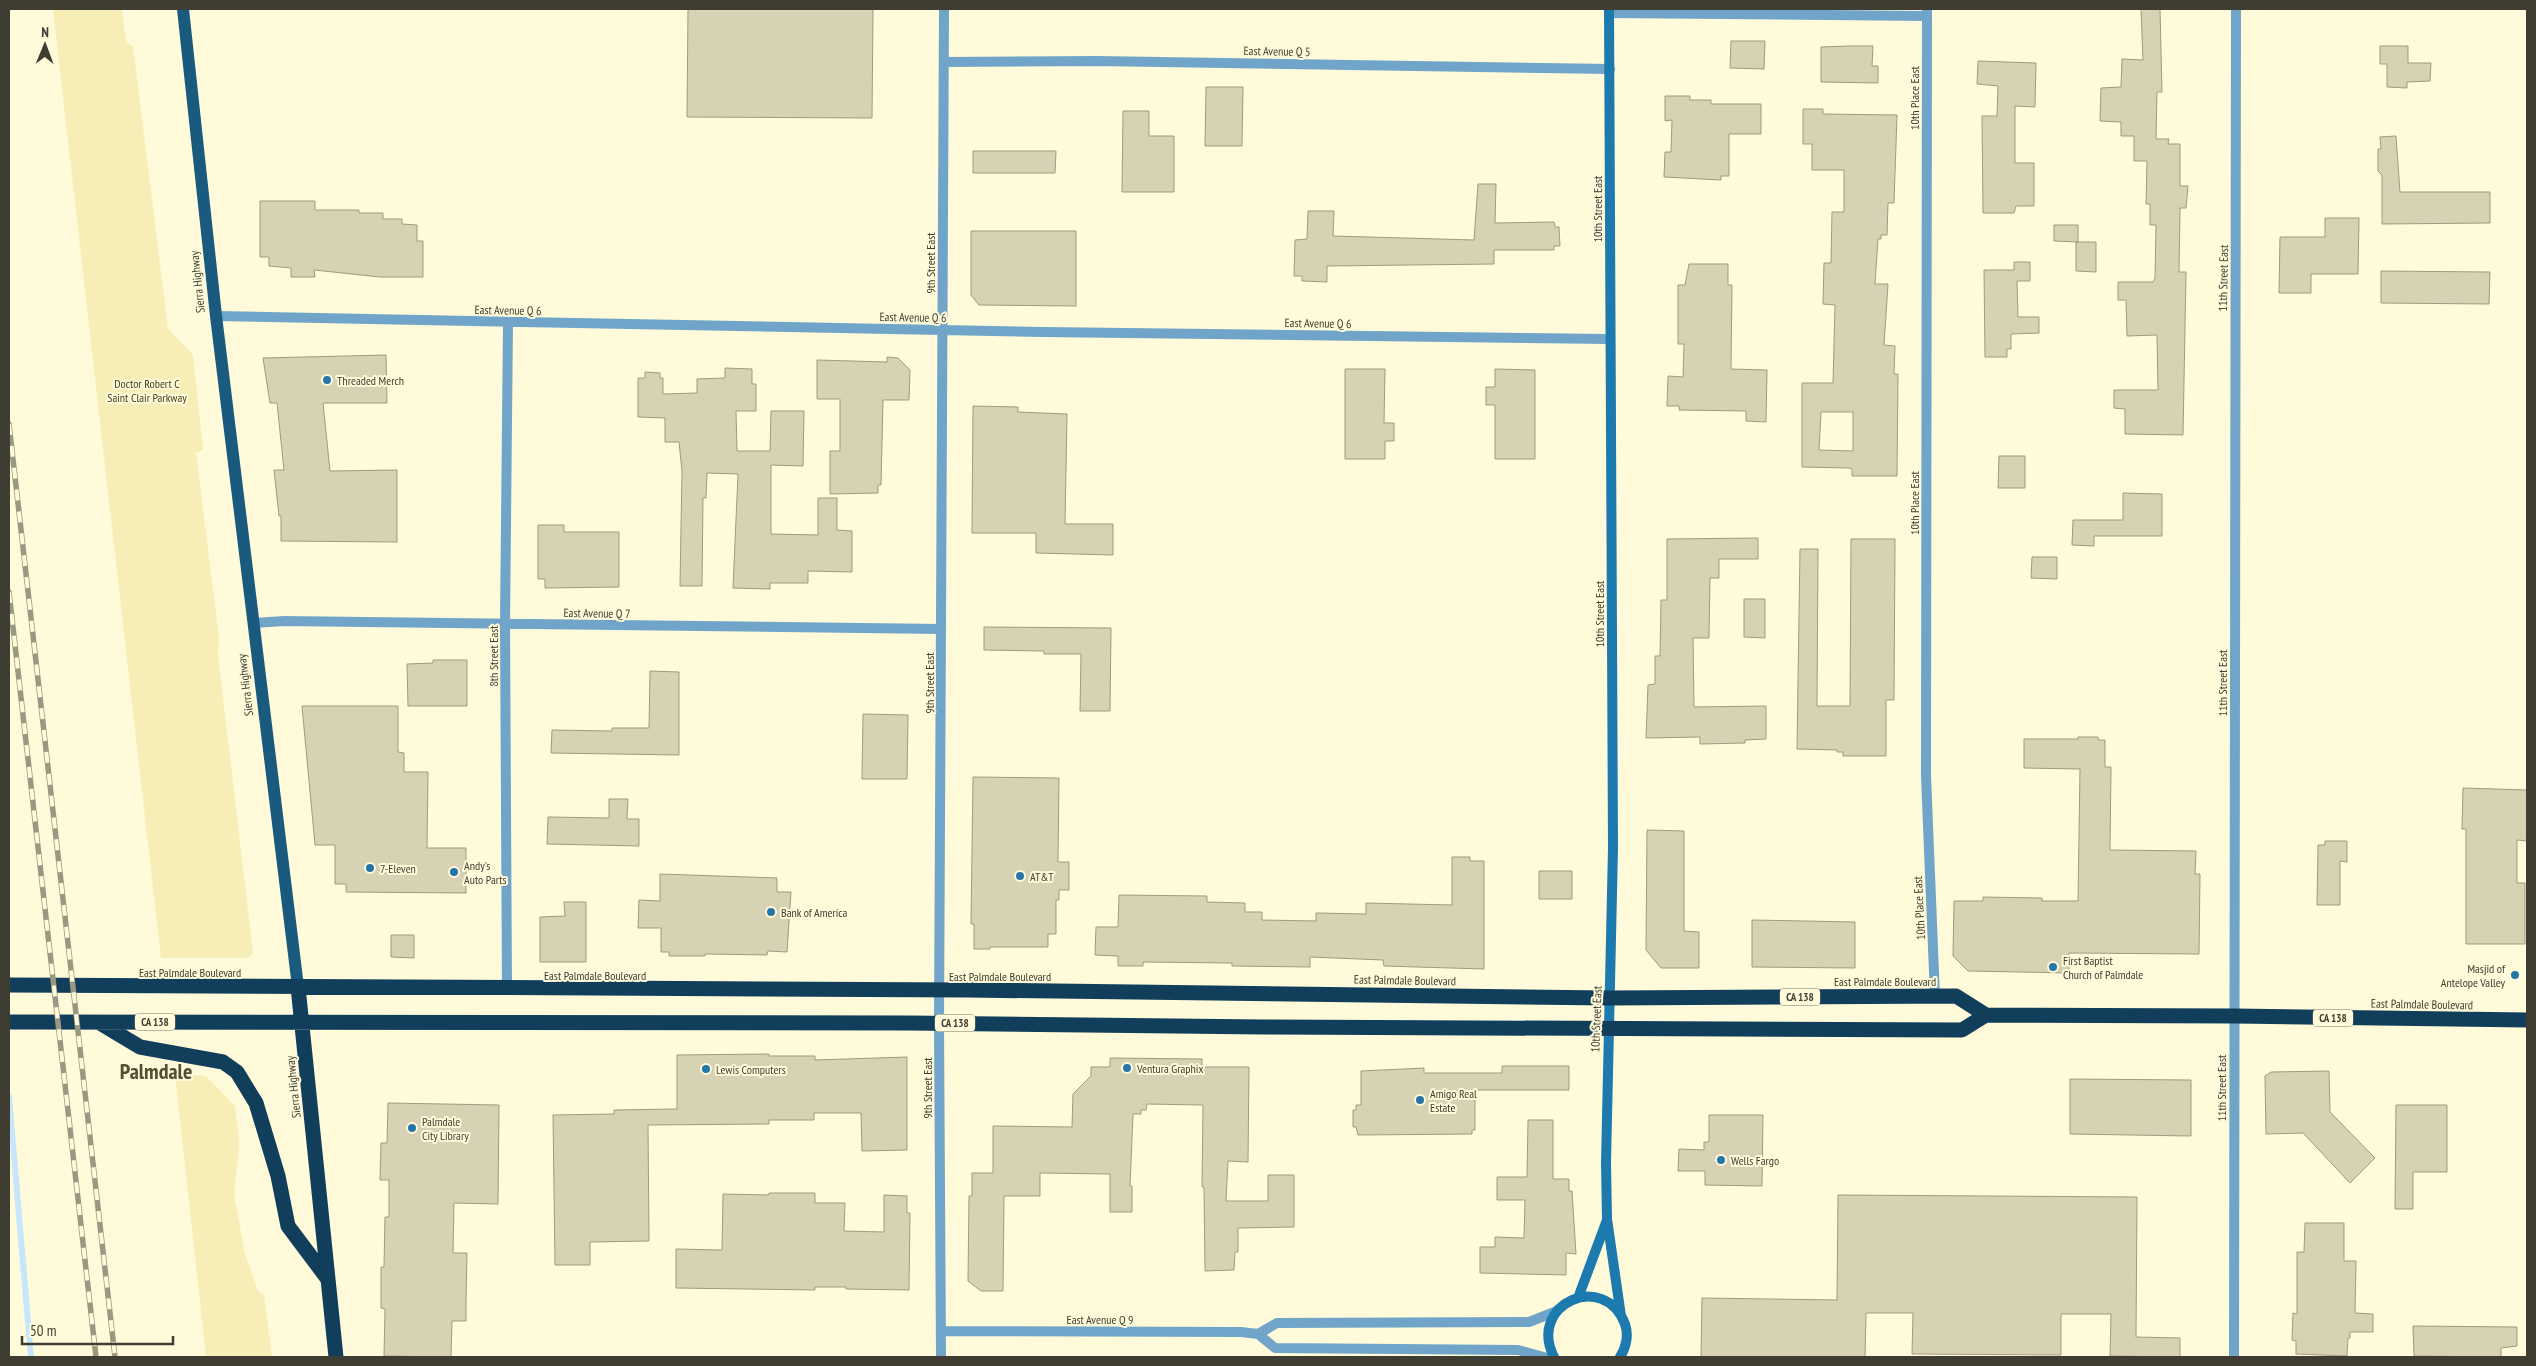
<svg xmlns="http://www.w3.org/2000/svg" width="2536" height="1366" font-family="'PT Sans Narrow',sans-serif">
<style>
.green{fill:#f6edb7}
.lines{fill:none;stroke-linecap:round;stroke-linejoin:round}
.stream{stroke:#c7e6fc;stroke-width:6}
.building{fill:#d7d2b3;stroke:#a09b7e;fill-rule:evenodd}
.street{stroke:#70a5c9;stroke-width:10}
.secondary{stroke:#1c7aaf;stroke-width:10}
.primary{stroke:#1b5a7f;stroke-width:12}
.highway{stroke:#113f5b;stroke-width:15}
.rail-casing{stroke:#9b9882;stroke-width:5.5}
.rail{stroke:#fffada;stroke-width:4;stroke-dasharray:11;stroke-linecap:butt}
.poi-dot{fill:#2376a6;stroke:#fffada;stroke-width:2}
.labels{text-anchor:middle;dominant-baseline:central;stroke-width:4;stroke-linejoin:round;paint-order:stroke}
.shield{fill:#fffada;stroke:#797664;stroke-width:1}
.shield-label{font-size:11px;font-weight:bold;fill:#3f3d31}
.street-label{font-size:12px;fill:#3f3d31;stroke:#fffada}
.poi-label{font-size:12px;fill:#3f3d31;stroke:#fffada;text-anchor:start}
.park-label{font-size:12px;fill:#443e18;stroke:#fffada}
.town-label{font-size:22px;font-weight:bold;fill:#544f34;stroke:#fffada}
</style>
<rect width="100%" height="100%" fill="#fffada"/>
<!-- green -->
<path class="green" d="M53,9H122L126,43L133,46L168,329L193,355L203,450L196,453L219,638L218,655L253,953L248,958H161Z
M175,1074L206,1076L235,1106L239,1144L234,1195L245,1254L258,1291L264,1295L272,1357H206Z"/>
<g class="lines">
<!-- stream -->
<path class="stream" d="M9,1097L31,1357"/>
</g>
<!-- building -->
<path class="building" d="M688,9H873L872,118L687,117Z
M2141,9H2160L2162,92H2157L2156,139H2169L2168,144H2180V186H2188L2186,208H2180L2179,272H2186L2183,435L2125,434V409L2114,408V390H2158L2157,335L2127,336L2126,300H2118V282H2153L2155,278L2156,225H2150V204H2146L2147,161H2134V136H2121V122L2100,121L2101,88L2121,87L2122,59L2143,60Z
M1731,41H1765L1764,69L1730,68Z
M1848,46H1873L1872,66H1878V83L1821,82V47Z
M2380,46H2408V63H2431L2430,81L2407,82V88L2387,87V64H2380Z
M1978,61L2036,63L2035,107L2015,106V163H2034V206H2016L2014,213H1983L1982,116H1997L1998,86L1977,84Z
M1206,87H1243L1242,146H1205Z
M1665,96H1690V100H1711V104H1761V134H1729V176H1721V180L1664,177L1665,152H1671L1672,120L1665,121Z
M1803,109H1823V114L1897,115L1894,203H1888L1887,235H1881V239H1878L1875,284H1888L1884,345L1895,346L1894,374H1898L1897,476H1852V469L1849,468L1802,467V383H1833L1835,305L1823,304L1824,263H1831L1832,212H1844V170H1812V144H1803ZM1821,412H1853V451L1819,450Z
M1123,111H1149V136H1174V192H1122Z
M2396,136L2400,192H2490V223L2382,224V175L2378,171V149H2381L2380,137Z
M973,151H1056L1055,173H973Z
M1478,184H1496L1495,223L1554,222L1555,227H1559L1560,246H1554V250H1494V264L1327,266V282L1302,281V276H1294L1295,240L1307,239L1308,211H1334L1333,236L1474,240Z
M260,201H315V210H359V213H383V219H402V224L417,225V241H423V277H380L314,270L315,277H291V268L269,266V257H260Z
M2325,218H2359L2358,274H2311V293H2279L2280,237H2325Z
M2054,225H2078V242L2054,241Z
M971,231H1076V306L979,305L971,295Z
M2076,242H2096V272L2076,271Z
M2014,262H2030V281H2017L2018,317H2039V333L2011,334V349H2007V357H1985L1984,270H2014Z
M1689,264H1728V285H1732L1731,369L1767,370L1766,422L1746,421V411L1679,410V406H1667L1668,376L1683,377L1684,344H1678V285H1685Z
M2381,271L2490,272L2489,304L2381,303Z
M386,355L387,403H323L330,471L397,470V542L281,541V516H279L274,470H284L277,403H270L263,358Z
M887,357L898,358L910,370L909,400H883L881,485H878V493L830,494V451H840V399H817V360L887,362Z
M725,368L752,369V384H756V411H736L737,451H770L771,411H804L803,466L771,465V534L818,535V498H837V530L852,531V572L808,571V583H770V589L733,588L738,474L707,473L706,498H703L702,586H680L682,471L679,442H665V418L638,417V378H645V372L660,373V378H663V394L697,393V379L725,378Z
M1345,369H1385L1384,423H1394V441H1385V459H1345Z
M1495,369L1535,370V459H1495V405H1486V387H1495Z
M973,406L1018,407V412L1067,414L1065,524H1113V555L1036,553V533H972Z
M1999,456H2025V488H1998Z
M2123,493L2162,494V536H2094V546L2072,545L2073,520H2123Z
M538,525H564V532H619V587L545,588V579H538Z
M1758,538V559H1719V578H1710L1709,638H1693L1694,707L1766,706V739L1745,740V743L1700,744V737L1646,738L1648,685L1655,684V656H1660L1661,600H1667V539Z
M1851,539H1895L1894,700H1886V756H1843V752H1837V750L1797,749L1800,549H1818L1817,706H1850Z
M2032,557H2057V579L2031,578Z
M1744,599H1765V638L1744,637Z
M984,627L1111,628L1110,711H1080L1081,654H1044V651L984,650Z
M433,660H467V706H408L407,664L433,663Z
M650,671L679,672V755L551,753L552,730L612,731V728H649Z
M302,706H398V752L404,753V772H428L427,848H466V893L346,892V884H335V845H315Z
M863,714L908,715L907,779H862Z
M2078,737H2098V740H2105V767H2111L2110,850L2196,851L2195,874H2200L2199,954L2069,953V973L1968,971L1953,956L1954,901H1983V897L2042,898V901H2078L2080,769L2024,768V739H2078Z
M973,777L1059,778L1058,862H1069V890H1059V900H1056V934H1048V947H990V949H974V924H971Z
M2463,788L2527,790V841L2517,840V883H2525V944H2466V829H2462Z
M609,799H628L627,819H639V846L547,844L548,817L609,818Z
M1647,830L1684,831V931L1699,932V968H1661L1646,950Z
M2325,841H2347V862L2340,861V905H2317L2318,845H2325Z
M1452,857H1470V861H1484V969L1384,966L1383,960L1310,957V967L1232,966V963L1143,962V966H1118V956L1095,955L1096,927H1118L1119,895L1207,896V902L1245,903V912H1262V920L1316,921V913L1366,914V903L1452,905Z
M1539,871H1572V899H1539Z
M660,874L777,878V892H791L787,952L768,951L767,955L705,954V956H669V952H661V928H638L639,900L660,901Z
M564,902H586V962H540V917L565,916Z
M1752,920L1855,922V968L1752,967Z
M391,935H414V958L391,957Z
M769,1054V1056H815V1060L907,1057V1150L862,1151L861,1113H814V1120H769V1124L648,1125L649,1241L590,1242V1265H555L553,1115L614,1114V1110L677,1109V1055Z
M1110,1058L1202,1059V1067H1249L1248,1162L1228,1161L1226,1201H1268V1175H1294V1227L1238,1228V1252H1235L1234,1270L1205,1271L1204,1187H1202L1203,1105L1147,1104L1146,1110H1141V1114H1133L1130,1186H1132V1212H1110V1174L1040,1173V1196H1004L1003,1291H981L968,1281L969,1196H972V1173H993V1126L1072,1127L1073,1094L1091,1076V1067H1110Z
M1502,1066H1569V1090H1475V1130H1472V1134L1358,1135L1356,1127H1353V1110H1356V1105H1361V1071L1424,1068V1073H1502Z
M2329,1071L2330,1112L2375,1158L2350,1183L2303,1133L2266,1134L2265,1076L2271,1072Z
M2070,1079L2191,1080V1136L2070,1134Z
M388,1103L499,1105L498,1204L454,1203L453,1253H467L466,1301V1321H452L451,1357L384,1356L385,1309L381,1308V1267H384L385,1217H389V1180H380L381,1143H387Z
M2396,1105H2447V1172H2413V1209H2395Z
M1709,1115H1763L1762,1186L1705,1185V1171H1678L1679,1149L1704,1150V1142H1709Z
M1528,1120H1553V1179H1569V1191H1572L1576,1254L1566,1253V1275L1480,1273V1247H1495V1237L1524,1238L1525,1200H1497V1177H1527Z
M769,1193H815V1203H845L844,1231L884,1232V1195L907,1196V1213H910L909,1290L846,1289V1287H815V1290L676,1288V1249L722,1250L723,1194L769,1195Z
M1838,1195L2137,1197L2136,1337L2180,1338V1357L2110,1356L2111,1314H2061V1355L1912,1354L1913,1313H1866L1865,1357H1701L1702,1298L1837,1300Z
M2305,1223H2344V1261H2356L2355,1313L2373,1314V1332H2350V1338H2348L2347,1356L2296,1354V1341L2292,1340L2293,1313L2297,1314V1252H2304Z
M2413,1326L2517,1327V1346L2501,1348V1357L2414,1356Z"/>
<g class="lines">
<!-- street -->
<path class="street" d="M1927,9L1926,776L1935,997
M1609,13L1927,16
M944,62L1096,61L1610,69
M216,316L1043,332L1610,339
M253,623L284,621L941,629
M507,989L505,624L508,323
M941,1331L1241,1332L1258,1334L1275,1348L1518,1350L1544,1357
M1258,1334L1277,1323L1529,1322L1557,1311
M941,1357L939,1023L944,9
M2234,1357L2236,9"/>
<!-- secondary -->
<path class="secondary" d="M1609,9L1613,848L1606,1163L1607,1219L1621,1316
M1578,1298L1607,1220
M1554,1357C1527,1304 1604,1270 1625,1324C1629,1335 1626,1348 1620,1357"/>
<!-- primary -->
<path class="primary" d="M183,9L216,316L298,987"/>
<!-- highway -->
<path class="highway" d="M9,985L968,990L1608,998L1956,996L1986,1015L2235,1016L2527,1020
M298,987L336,1357
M9,1022L909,1023L1264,1027L1962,1030L1986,1015
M100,1023L140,1047L223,1062L237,1072L256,1103L278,1176L288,1226L327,1278"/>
<!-- rail casing -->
<g class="rail-casing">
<path id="rail" d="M9,424L115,1357
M9,592L96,1357"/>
</g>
<!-- rail -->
<use href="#rail" class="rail"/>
</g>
<!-- markers -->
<g class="poi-dot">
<circle cx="327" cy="380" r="5"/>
<circle cx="370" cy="868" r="5"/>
<circle cx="454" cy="872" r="5"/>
<circle cx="1020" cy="876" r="5"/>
<circle cx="771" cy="912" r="5"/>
<circle cx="2053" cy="967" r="5"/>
<circle cx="2515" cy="975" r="5"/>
<circle cx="1127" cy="1068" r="5"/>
<circle cx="706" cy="1069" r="5"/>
<circle cx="1420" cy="1100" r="5"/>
<circle cx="412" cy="1128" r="5"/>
<circle cx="1721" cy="1160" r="5"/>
</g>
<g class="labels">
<!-- shield labels -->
<g class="shield">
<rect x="1780" y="988.5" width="40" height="17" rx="4"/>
<rect x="2313" y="1009.5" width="40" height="17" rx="4"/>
<rect x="135" y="1013.5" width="40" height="17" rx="4"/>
<rect x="935" y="1014.5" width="40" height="17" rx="4"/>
</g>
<g class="shield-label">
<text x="1800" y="997">CA 138</text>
<text x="2333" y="1018">CA 138</text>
<text x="155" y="1022">CA 138</text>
<text x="955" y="1023">CA 138</text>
</g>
<!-- street labels -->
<g class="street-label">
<text transform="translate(1277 51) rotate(1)">East Avenue Q 5</text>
<text transform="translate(1914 98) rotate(-90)">10th Place East</text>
<text transform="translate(1597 209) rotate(-90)">10th Street East</text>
<text transform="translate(930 263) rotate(-90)">9th Street East</text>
<text transform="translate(2223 278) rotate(-89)">11th Street East</text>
<text transform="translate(197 282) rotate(-96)">Sierra Highway</text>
<text transform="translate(508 310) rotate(1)">East Avenue Q 6</text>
<text transform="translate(913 317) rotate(1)">East Avenue Q 6</text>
<text transform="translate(1318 323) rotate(1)">East Avenue Q 6</text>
<text transform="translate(1914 503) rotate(-90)">10th Place East</text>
<text transform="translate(597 613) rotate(1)">East Avenue Q 7</text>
<text transform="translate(1599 614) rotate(-90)">10th Street East</text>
<text transform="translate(493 656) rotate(-90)">8th Street East</text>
<text transform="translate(929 683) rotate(-90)">9th Street East</text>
<text transform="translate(2222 683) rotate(-90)">11th Street East</text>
<text transform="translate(245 685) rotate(-97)">Sierra Highway</text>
<text transform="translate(1919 908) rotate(-93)">10th Place East</text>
<text x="190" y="972">East Palmdale Boulevard</text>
<text x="595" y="975">East Palmdale Boulevard</text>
<text x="1000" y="976">East Palmdale Boulevard</text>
<text transform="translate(1405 980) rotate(1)">East Palmdale Boulevard</text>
<text x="1885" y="981">East Palmdale Boulevard</text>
<text transform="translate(2422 1004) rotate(1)">East Palmdale Boulevard</text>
<text transform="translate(1596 1019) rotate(-88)">10th Street East</text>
<text transform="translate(293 1087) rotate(-96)">Sierra Highway</text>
<text transform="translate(927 1088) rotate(-90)">9th Street East</text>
<text transform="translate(2221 1088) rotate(-90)">11th Street East</text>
<text x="1100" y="1319">East Avenue Q 9</text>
</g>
<!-- poi labels -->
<g class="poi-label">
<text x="337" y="380">Threaded Merch</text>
<text x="464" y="865">Andy's<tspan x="464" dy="14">Auto Parts</tspan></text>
<text x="380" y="868">7-Eleven</text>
<text x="1030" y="876">AT&amp;T</text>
<text x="781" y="912">Bank of America</text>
<text x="2063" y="960">First Baptist<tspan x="2063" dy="14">Church of Palmdale</tspan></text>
<text x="2505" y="968" text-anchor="end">Masjid of<tspan x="2505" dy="14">Antelope Valley</tspan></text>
<text x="1137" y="1068">Ventura Graphix</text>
<text x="716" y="1069">Lewis Computers</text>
<text x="1430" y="1093">Amigo Real<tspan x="1430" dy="14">Estate</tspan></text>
<text x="422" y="1121">Palmdale<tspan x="422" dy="14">City Library</tspan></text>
<text x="1731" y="1160">Wells Fargo</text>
</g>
<!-- park labels -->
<g class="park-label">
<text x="147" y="383">Doctor Robert C<tspan x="147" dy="14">Saint Clair Parkway</tspan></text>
</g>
<!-- town labels -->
<g class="town-label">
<text x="156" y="1071">Palmdale</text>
</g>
</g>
<!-- border -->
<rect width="2536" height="1366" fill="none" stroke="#3f3d31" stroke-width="20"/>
<!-- north arrow -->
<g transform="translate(45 45) rotate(1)" stroke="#fffada" stroke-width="4" paint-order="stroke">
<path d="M0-4L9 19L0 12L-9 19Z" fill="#3f3d31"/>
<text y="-8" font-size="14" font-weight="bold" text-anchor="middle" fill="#3f3d31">N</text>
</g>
<!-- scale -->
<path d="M22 1336v8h151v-8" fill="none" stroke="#3f3d31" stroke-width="2.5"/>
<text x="30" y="1336" font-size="15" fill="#3f3d31" stroke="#fffada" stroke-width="4" paint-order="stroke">50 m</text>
</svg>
